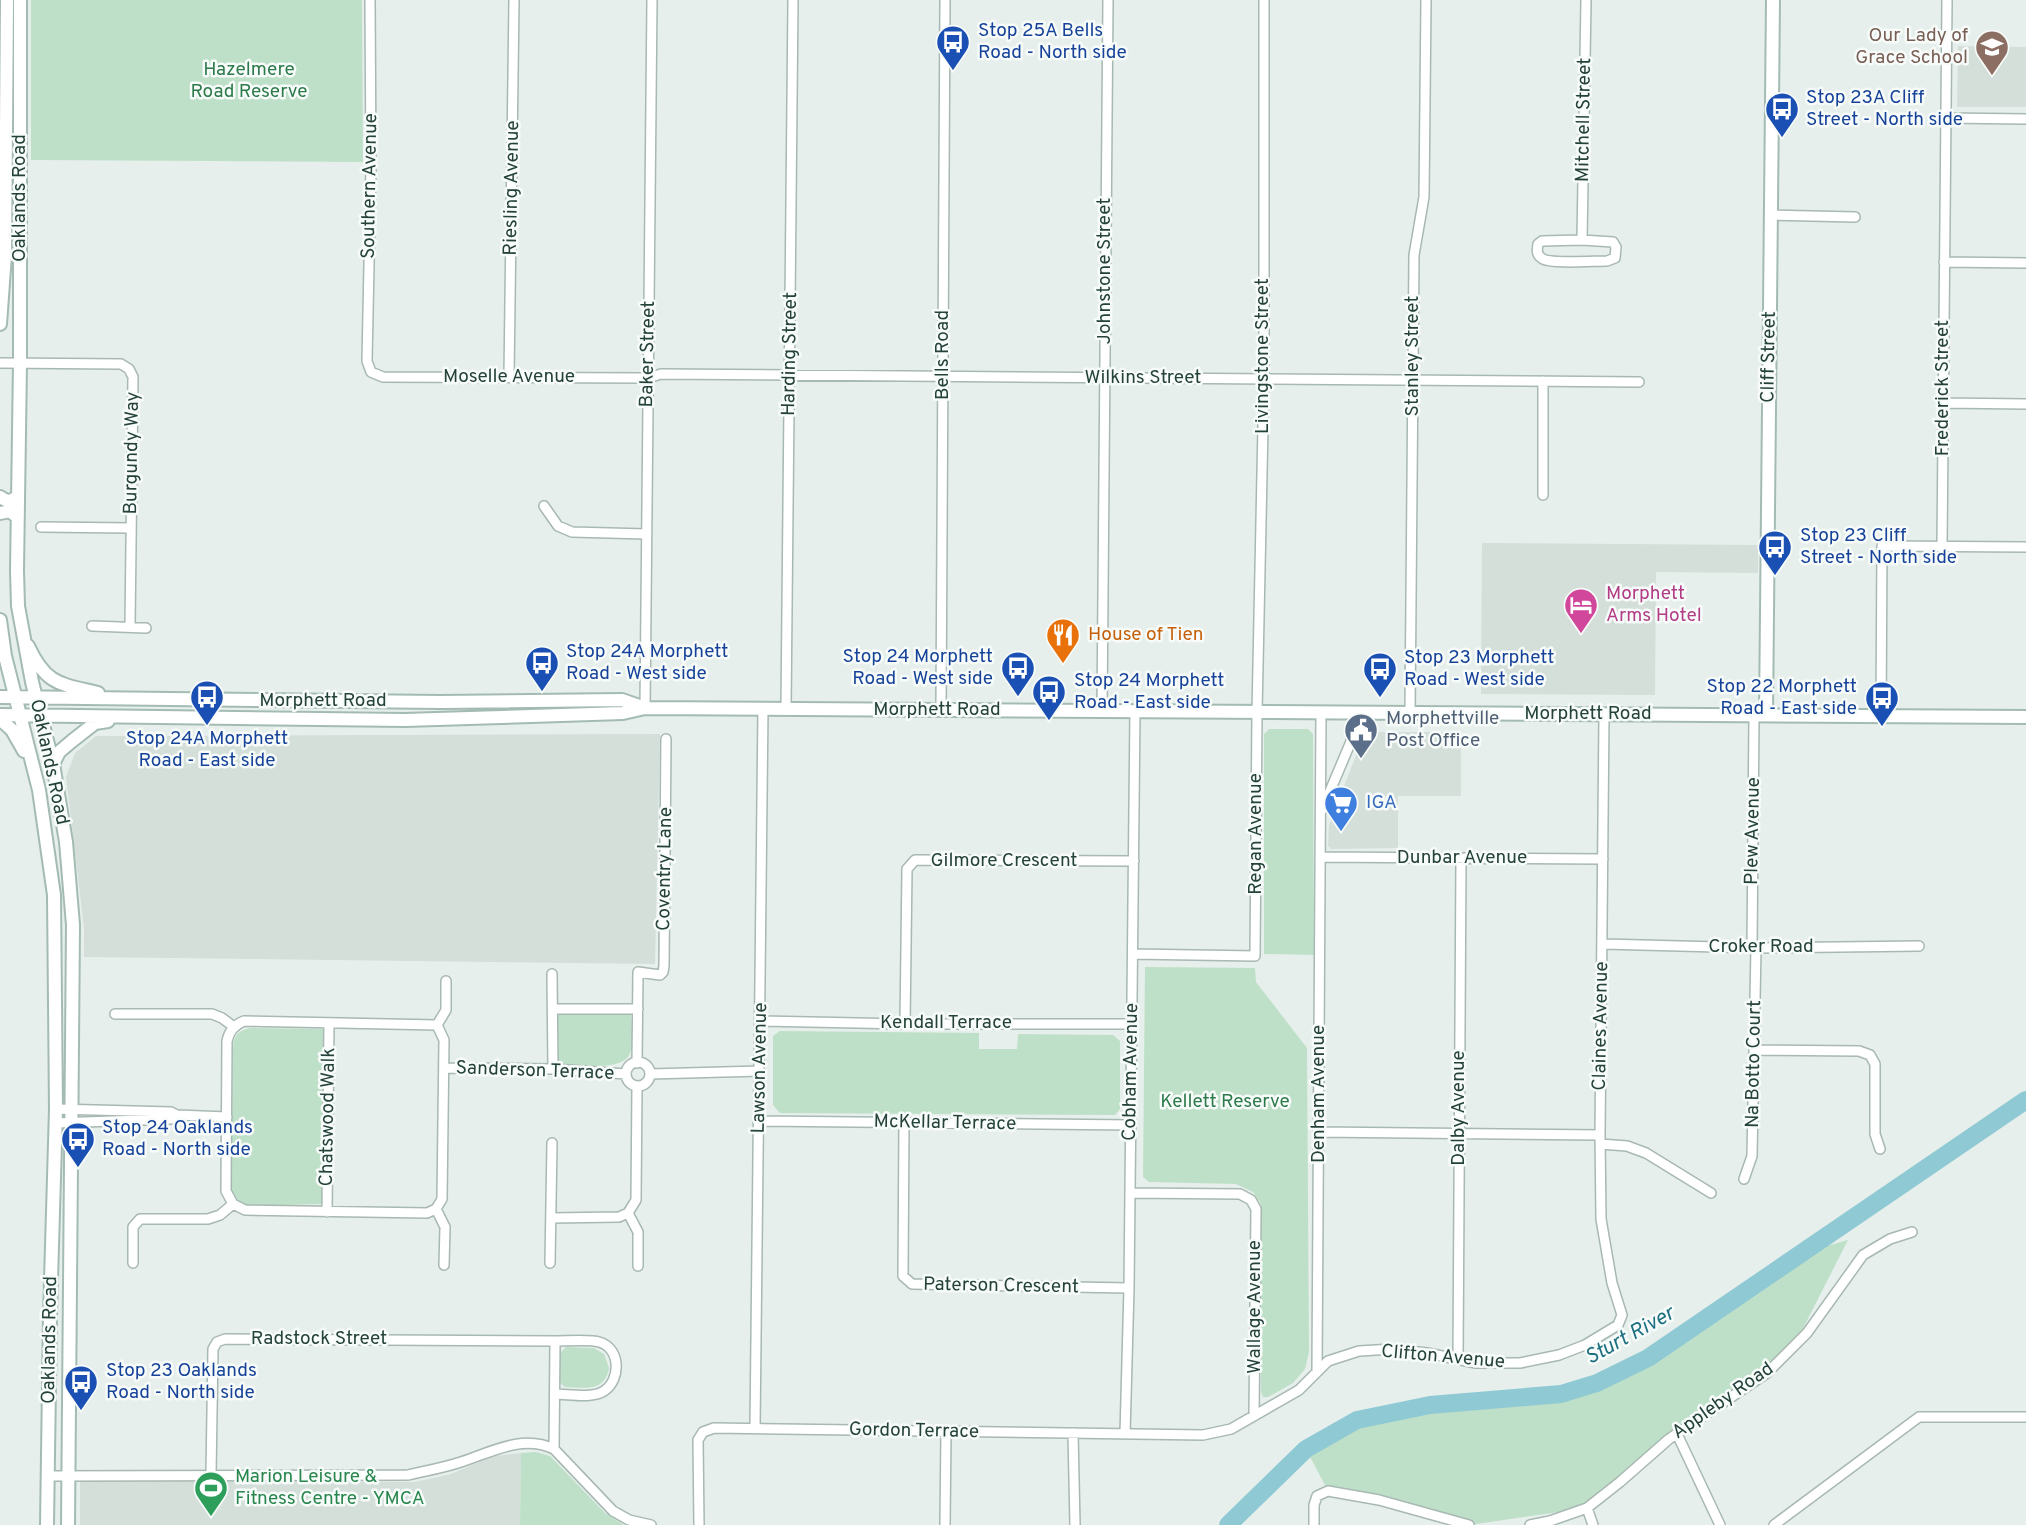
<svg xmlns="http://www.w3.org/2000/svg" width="2026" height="1525" font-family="Overpass,sans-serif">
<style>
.built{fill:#d4dfda}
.green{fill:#bfe0c8}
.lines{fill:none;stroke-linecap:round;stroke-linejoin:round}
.river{stroke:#8ec9d4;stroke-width:18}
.street-casing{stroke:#a8b8b2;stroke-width:12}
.secondary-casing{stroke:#a4bbb3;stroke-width:16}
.street{stroke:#fff;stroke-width:9}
.secondary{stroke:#fff;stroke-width:12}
.labels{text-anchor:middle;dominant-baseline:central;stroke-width:5;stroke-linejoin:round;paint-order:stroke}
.transit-label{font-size:19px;fill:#164399;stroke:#f7fbf9;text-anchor:start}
.education-label{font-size:19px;fill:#785e54;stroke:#f7fbf9;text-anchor:end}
.park-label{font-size:19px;fill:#2d7a4b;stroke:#f7fbf9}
.street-label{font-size:19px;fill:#24423a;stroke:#f7fbf9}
.hotel-label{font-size:19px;fill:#b23c85;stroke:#f7fbf9;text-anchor:start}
.food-label{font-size:19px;fill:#c56008;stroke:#f7fbf9;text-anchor:start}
.service-label{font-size:19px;fill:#4e5e75;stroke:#f7fbf9;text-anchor:start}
.shop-label{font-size:19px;fill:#366cbe;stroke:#f7fbf9;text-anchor:start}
.leisure-label{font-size:19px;fill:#27864d;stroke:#f7fbf9;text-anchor:start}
.water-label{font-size:21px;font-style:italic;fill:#1c6f80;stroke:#f7fbf9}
</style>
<rect width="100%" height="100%" fill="#e6efeb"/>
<!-- built -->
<path class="built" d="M1958,46L2026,47V107H1957Z
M1482,543L1758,545V573L1656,572L1655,695L1481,694Z
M1365,732H1461V796H1398V848L1331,849L1328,846L1329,825Z
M660,734L655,964L84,957V928L66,777L75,753L96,736Z
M521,1453L520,1525H80V1480L415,1482L451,1474L494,1456Z"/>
<!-- green -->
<path class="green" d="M31,0H362L363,162L31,160Z
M1269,729H1308L1313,734L1314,955L1264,954V734Z
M1145,967L1255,968L1256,982L1307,1048L1309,1352L1305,1369L1293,1383L1268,1397H1263L1261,1392V1204L1253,1192L1236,1184L1149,1182L1143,1177Z
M558,1013L631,1014C631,1026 634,1042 630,1053C624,1072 574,1065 558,1065Z
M250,1028L326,1029L325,1204L245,1206L238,1203L231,1192L233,1047C234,1035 238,1031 250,1028Z
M780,1031L979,1033V1049H1017L1018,1034L1113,1035L1120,1041V1109L1115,1115L780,1113L773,1105V1036Z
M1848,1240L1793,1348L1669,1439L1587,1508L1469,1525L1328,1491L1306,1449L1357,1420L1430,1405L1561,1394L1597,1383L1648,1358L1799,1254Z
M566,1347L594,1348L604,1354L609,1368C605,1392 585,1388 565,1387L558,1381L559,1354Z
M536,1452L550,1456L605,1513L624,1525H520L521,1453Z"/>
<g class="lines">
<!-- river -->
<path class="river" d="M1228,1525L1306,1449L1357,1420L1430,1405L1561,1394L1597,1383L1648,1358L2026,1100"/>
<!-- street casing -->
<g class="street-casing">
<path id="street" d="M370,0L371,168L367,361L371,372L383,377L648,378L661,374L1639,382
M1945,118L2026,119
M1771,215L1855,217
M1582,240L1586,0
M1582,240L1613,242L1616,247L1615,258L1607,261C1594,261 1552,264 1543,259C1536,255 1537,250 1538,244L1542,241Z
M1944,262L2026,263
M0,363L121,364L129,369L133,377L130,627
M509,377L514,0
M1943,403L2026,404
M1543,495V381
M544,506L558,526L572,532L646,534
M41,527L130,528
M1942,546L1947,0
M92,626L146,628
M645,708L652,0
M786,709L793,0
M941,709L945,0
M1102,711L1108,0
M1410,713L1414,255L1424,197L1426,0
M1881,715L1882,546L2026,547
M1322,810L1363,713
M1320,857L1603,859
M1603,944L1756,948L1919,946
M1752,948L1754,715
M1133,954L1255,956L1257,713L1264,378V0
M552,974L553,1069
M553,1009H638
M115,1014H212L222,1018L234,1027
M244,1021L437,1025L444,1040L442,1199L436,1209L427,1213L245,1210L233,1204L226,1191L227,1041C229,1031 234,1025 244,1021Z
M760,1021L905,1024H1132
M905,1024L907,869L915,860L1134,861
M437,1025L446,1010V981
M1754,1050L1859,1051L1870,1055L1875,1064V1134L1880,1149
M626 1074a12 12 0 1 1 24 0a12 12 0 1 1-24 0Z
M637,1063L638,972L660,975L663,972L664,966L666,739
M444,1068L553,1069L626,1074
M650,1074L760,1071
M637,1086L636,1200L628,1213L638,1232V1266
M56,1109L171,1112L177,1115L227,1117
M759,1121L1131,1125
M904,1122L903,1276L912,1284L1129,1288
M55,1123L171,1119L177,1115
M1318,1132L1600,1135
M1600,1144L1627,1146L1646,1153L1711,1193
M1744,1179L1752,1156L1756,948
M1130,1193L1240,1194L1251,1200L1256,1209L1254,1416
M436,1209L445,1227L444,1265
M327,1212L329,1023
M551,1218L619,1217L628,1213
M133,1263V1227L140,1219H208L220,1215L233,1204
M550,1263L552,1143
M1458,1359L1461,858
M1317,1372L1321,713
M755,1428L763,708
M1073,1433L1075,1525
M1125,1434L1129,1288L1135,711
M1677,1434L1720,1525
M554,1449L555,1341
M211,1474L213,1349L217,1342L225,1339L555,1341C566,1341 591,1339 599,1342C621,1348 621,1380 604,1391C592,1399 569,1394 555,1394
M48,1476L408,1475C425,1471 443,1468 461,1462C492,1452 522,1434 554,1449L613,1511L629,1520L651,1525
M1587,1508L1593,1525
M699,1525L698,1440L703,1432L714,1428L1203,1435L1231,1429L1299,1390L1328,1361L1359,1351L1393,1349L1427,1353L1476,1363H1520L1559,1355L1585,1345L1618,1325L1622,1315L1612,1283L1601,1219L1600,1135L1604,715
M945,1525L946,1432
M1314,1525V1505L1317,1496L1328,1491L1379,1500L1469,1525
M1530,1525L1550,1521L1587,1508L1620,1482L1669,1439L1767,1373L1807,1333L1863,1255L1890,1239L1912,1232
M1774,1525L1919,1417H2026"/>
</g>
<!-- secondary casing -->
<g class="secondary-casing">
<path id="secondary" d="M20,0V363L17,571L18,606L32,682L53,764L66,842L73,925L68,1525
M0,324L5,255L7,0
M0,497C7,502 11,502 18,496
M0,513L10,511L17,517
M0,620L5,656L39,790L54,895L56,1109L50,1315L47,1525
M28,646C46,685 60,684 98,693
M0,697L441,702L622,700L645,708
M0,715L405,720L623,713L645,708L2026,717
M1766,715L1773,0
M0,719L12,730L24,751
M53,764L59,752L72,741L95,723L108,721"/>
</g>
<!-- street -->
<use href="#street" class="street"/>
<!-- secondary -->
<use href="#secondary" class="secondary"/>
</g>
<!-- icons -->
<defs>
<g id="bus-pin" transform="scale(1.75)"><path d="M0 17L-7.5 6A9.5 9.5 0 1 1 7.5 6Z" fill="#1a4fb4" stroke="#f7fbf9"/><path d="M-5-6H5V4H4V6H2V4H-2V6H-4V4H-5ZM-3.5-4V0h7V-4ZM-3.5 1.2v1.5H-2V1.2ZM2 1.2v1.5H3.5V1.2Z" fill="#fff"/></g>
<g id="school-pin" transform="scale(1.75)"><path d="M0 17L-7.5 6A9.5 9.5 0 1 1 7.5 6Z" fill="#8d6e63" stroke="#f7fbf9"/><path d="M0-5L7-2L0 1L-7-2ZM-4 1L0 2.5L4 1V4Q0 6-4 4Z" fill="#fff"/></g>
<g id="hotel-pin" transform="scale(1.75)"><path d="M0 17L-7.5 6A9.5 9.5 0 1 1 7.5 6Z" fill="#d1479c" stroke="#f7fbf9"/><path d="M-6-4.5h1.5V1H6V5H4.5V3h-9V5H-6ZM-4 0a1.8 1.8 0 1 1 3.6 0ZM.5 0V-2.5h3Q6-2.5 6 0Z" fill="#fff"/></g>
<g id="restaurant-pin" transform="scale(1.75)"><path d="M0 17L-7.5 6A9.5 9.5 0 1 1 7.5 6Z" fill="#e8710a" stroke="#f7fbf9"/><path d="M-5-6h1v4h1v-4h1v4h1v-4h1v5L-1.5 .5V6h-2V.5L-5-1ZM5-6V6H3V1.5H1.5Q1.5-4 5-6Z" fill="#fff"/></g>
<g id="civic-pin" transform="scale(1.75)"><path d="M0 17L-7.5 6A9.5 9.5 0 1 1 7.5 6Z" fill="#5c6f8a" stroke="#f7fbf9"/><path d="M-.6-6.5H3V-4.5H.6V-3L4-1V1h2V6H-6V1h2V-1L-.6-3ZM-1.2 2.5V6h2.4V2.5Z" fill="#fff"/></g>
<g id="supermarket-pin" transform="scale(1.75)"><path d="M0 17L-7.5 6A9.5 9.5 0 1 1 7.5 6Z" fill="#3f7fe0" stroke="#f7fbf9"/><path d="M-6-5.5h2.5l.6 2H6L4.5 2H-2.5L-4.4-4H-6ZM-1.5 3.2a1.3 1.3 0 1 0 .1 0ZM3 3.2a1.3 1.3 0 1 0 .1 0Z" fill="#fff"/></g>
<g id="stadium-pin" transform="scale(1.75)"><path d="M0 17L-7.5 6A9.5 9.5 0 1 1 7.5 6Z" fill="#2e9e5b" stroke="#f7fbf9"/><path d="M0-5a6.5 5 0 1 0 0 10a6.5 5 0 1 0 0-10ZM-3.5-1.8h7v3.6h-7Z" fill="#fff"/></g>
</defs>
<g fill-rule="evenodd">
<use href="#bus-pin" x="953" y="42"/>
<use href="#school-pin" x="1992" y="47"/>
<use href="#bus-pin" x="1782" y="109"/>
<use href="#bus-pin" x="1775" y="547"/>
<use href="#hotel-pin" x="1581" y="605"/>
<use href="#restaurant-pin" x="1063" y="635"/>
<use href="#bus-pin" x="542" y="663"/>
<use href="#bus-pin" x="1018" y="668"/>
<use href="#bus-pin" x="1380" y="669"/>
<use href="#bus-pin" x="1049" y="692"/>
<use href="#bus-pin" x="207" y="697"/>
<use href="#bus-pin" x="1882" y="698"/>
<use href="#civic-pin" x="1361" y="730"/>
<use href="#supermarket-pin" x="1341" y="803"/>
<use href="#bus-pin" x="78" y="1139"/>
<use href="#bus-pin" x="81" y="1382"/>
<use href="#stadium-pin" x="211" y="1488"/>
</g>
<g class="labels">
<!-- transit labels -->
<g class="transit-label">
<text x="978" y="31">Stop 25A Bells<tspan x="978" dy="22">Road - North side</tspan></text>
<text x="1806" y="98">Stop 23A Cliff<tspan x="1806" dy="22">Street - North side</tspan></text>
<text x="1800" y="536">Stop 23 Cliff<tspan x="1800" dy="22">Street - North side</tspan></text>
<text x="566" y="652">Stop 24A Morphett<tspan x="566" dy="22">Road - West side</tspan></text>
<text x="993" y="657" text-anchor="end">Stop 24 Morphett<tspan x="993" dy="22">Road - West side</tspan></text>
<text x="1404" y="658">Stop 23 Morphett<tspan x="1404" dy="22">Road - West side</tspan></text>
<text x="1074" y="681">Stop 24 Morphett<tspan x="1074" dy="22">Road - East side</tspan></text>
<text x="1857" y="687" text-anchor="end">Stop 22 Morphett<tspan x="1857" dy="22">Road - East side</tspan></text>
<text x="207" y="739" text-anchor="middle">Stop 24A Morphett<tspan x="207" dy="22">Road - East side</tspan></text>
<text x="102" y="1128">Stop 24 Oaklands<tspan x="102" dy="22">Road - North side</tspan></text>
<text x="106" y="1371">Stop 23 Oaklands<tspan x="106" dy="22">Road - North side</tspan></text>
</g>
<!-- education labels -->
<g class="education-label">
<text x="1968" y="36">Our Lady of<tspan x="1968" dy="22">Grace School</tspan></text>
</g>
<!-- park labels -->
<g class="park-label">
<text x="249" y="70">Hazelmere<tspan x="249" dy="22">Road Reserve</tspan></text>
<text x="1225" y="1102">Kellett Reserve</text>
</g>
<!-- street labels -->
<g class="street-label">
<text transform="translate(1584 120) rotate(-89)">Mitchell Street</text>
<text transform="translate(370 186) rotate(-89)">Southern Avenue</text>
<text transform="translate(512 188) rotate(-89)">Riesling Avenue</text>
<text transform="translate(20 198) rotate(-90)">Oaklands Road</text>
<text transform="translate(1105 271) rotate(-90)">Johnstone Street</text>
<text transform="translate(648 354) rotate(-89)">Baker Street</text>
<text transform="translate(790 354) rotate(-89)">Harding Street</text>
<text transform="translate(943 355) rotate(-90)">Bells Road</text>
<text transform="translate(1263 356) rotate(-90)">Livingstone Street</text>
<text transform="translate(1413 356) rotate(-90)">Stanley Street</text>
<text transform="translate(1769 357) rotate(-89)">Cliff Street</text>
<text x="509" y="377">Moselle Avenue</text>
<text x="1143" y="378">Wilkins Street</text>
<text transform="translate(1943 388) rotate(-90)">Frederick Street</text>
<text transform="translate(132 453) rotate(-89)">Burgundy Way</text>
<text x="323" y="701">Morphett Road</text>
<text x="937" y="710">Morphett Road</text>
<text x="1588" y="714">Morphett Road</text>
<text transform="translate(49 762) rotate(78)">Oaklands Road</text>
<text transform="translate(1753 831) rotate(-89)">Plew Avenue</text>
<text transform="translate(1256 834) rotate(-90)">Regan Avenue</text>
<text x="1462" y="858">Dunbar Avenue</text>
<text x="1004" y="861">Gilmore Crescent</text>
<text transform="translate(665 869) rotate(-89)">Coventry Lane</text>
<text x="1761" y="947">Croker Road</text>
<text x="946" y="1023">Kendall Terrace</text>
<text transform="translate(1601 1026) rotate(-89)">Claines Avenue</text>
<text transform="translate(1754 1064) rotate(-89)">Na Botto Court</text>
<text transform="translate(760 1068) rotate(-89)">Lawson Avenue</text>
<text transform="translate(535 1071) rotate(2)">Sanderson Terrace</text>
<text transform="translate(1131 1072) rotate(-89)">Cobham Avenue</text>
<text transform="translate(1319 1094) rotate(-90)">Denham Avenue</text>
<text transform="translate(1459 1108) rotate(-90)">Dalby Avenue</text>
<text transform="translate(328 1117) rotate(-89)">Chatswood Walk</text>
<text transform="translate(945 1123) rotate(1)">McKellar Terrace</text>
<text transform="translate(1001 1286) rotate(1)">Paterson Crescent</text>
<text transform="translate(1255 1307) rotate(-90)">Wallage Avenue</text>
<text x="319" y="1339">Radstock Street</text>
<text transform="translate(50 1340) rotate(-89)">Oaklands Road</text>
<text transform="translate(1443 1357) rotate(5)">Clifton Avenue</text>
<text transform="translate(1723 1401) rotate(-35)">Appleby Road</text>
<text transform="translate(914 1431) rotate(1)">Gordon Terrace</text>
</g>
<!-- hotel labels -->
<g class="hotel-label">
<text x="1606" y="594">Morphett<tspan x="1606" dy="22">Arms Hotel</tspan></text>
</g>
<!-- food labels -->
<g class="food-label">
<text x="1088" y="635">House of Tien</text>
</g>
<!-- service labels -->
<g class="service-label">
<text x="1386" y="719">Morphettville<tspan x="1386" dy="22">Post Office</tspan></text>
</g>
<!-- shop labels -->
<g class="shop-label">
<text x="1366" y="803">IGA</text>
</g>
<!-- leisure labels -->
<g class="leisure-label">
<text x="235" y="1477">Marion Leisure &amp;<tspan x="235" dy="22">Fitness Centre - YMCA</tspan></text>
</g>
<!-- water labels -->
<g class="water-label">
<text transform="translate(1630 1336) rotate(-29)">Sturt River</text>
</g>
</g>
</svg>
